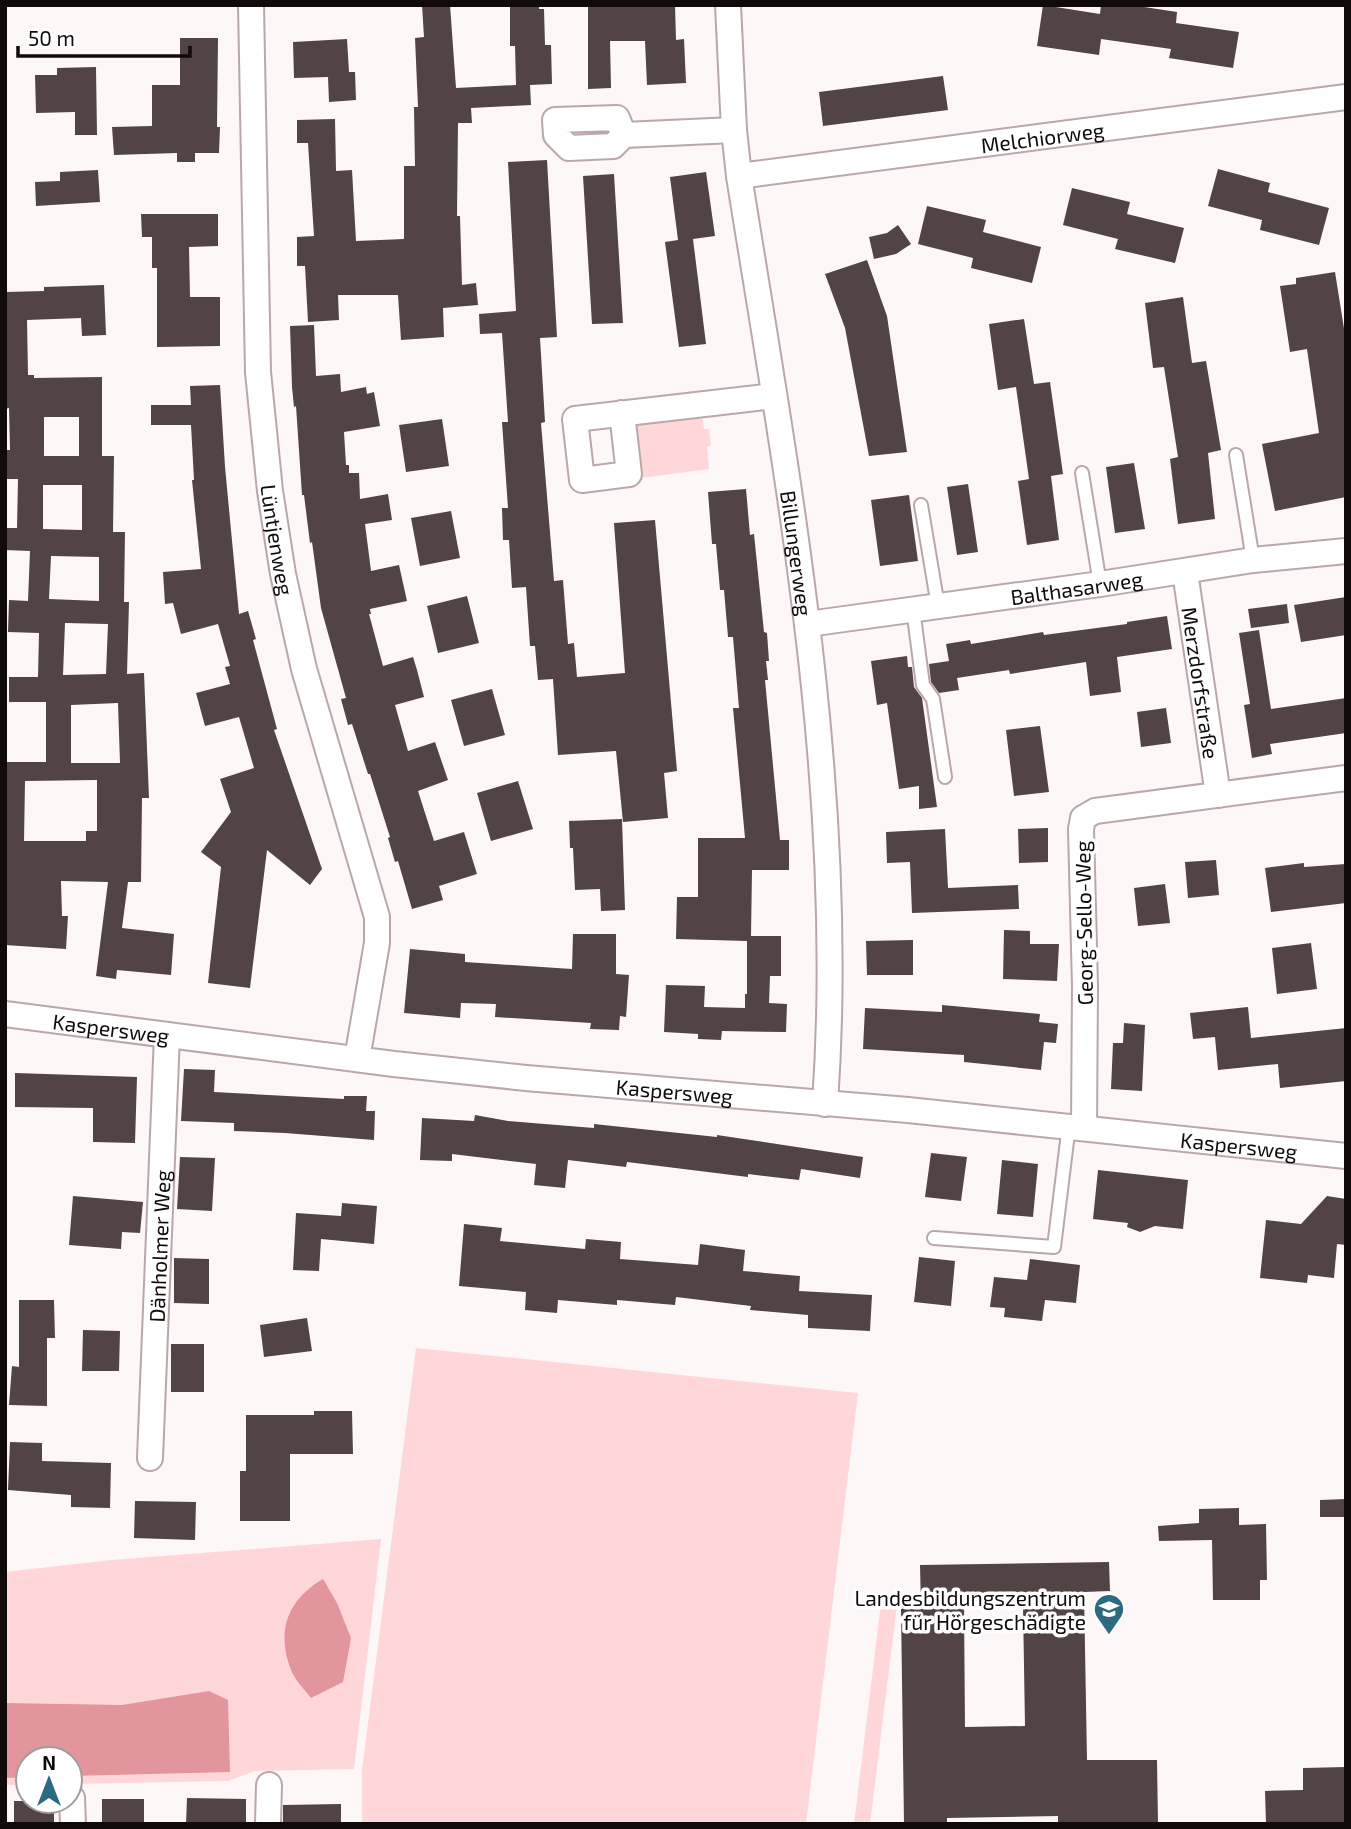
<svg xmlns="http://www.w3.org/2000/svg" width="1351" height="1829" font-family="'Exo 2',sans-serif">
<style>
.green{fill:#ffd7d9}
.water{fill:#e2959c}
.building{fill:#524344;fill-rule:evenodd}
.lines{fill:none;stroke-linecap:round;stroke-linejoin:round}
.service-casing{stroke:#baa8a9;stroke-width:16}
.minor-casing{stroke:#baa8a9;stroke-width:28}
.service{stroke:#fff;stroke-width:12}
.minor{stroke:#fff;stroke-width:24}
.labels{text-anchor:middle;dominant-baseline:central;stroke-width:7;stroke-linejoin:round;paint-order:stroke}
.street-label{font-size:21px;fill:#100a0b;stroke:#fff}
.poi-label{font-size:21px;fill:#100a0b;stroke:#fff;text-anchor:end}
</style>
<rect width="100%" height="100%" fill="#fef7f7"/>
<!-- green -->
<path class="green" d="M702,415L704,429H709L711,446L707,447L709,469L641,478L635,423Z
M416,1348L858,1393L806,1824H362V1770Z
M381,1539L354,1769L255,1771L228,1781L70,1784V1759H28V1785H5V1572L111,1560Z
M881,1603L897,1605L870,1824H854Z"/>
<!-- water -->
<path class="water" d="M323,1579L337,1603L351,1638L343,1682L311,1698C304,1689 295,1680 291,1670C276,1632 287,1600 323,1579Z
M209,1691L228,1700L230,1772L70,1776V1759H28V1777L5,1778V1703L122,1705Z"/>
<!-- building -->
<path class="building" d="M422,5H450L456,88L516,85L515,46H510V5H539V9H544L545,45H551L552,84L530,85L531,105L471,108L472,123H458L457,216H460L462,285L476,283L478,305L443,308L444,337L401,340L398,295H338L339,320L308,322L305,266H297V237L314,236L308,143H297V120L335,119L336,171L352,170L356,241L404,239V166H415L414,107H418L415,38L424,37Z
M588,5H675L676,40L684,39L686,83L647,85L645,41H610L611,88L588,89Z
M1043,5L1100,14L1101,5H1131L1177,12L1176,23L1239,32L1233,68L1169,58L1171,49L1101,39L1099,55L1037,46Z
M180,38H218L217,127H220L219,153H195V162H177V153L114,155L112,127L152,126V85H180Z
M347,39L349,72H355L356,100L329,102L328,77L294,78L293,42Z
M96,67L97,135H75V112L36,113L35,75H57V68Z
M943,76L948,110L823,126L819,92Z
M547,160L557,337L540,338L545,422L541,423L554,581L563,580L568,644L574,643L577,677L625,673L614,523L655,520L677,771L664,773L668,818L623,822L616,751L558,755L553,679L538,680L535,646H530L526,587L512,588L509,540H503L502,508H508L502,422H508L502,333L480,334L479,314L516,311L508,162Z
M1218,169L1270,183L1268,192L1329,208L1319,245L1260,230L1262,220L1208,206Z
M98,170L100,202L36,206L35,182L60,181V172Z
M706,172L715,236L693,239L706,344L679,347L665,242L678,240L670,177Z
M614,174L623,323L592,324L583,176Z
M1072,188L1130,202L1127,214L1184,228L1175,263L1115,249L1118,239L1063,225Z
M927,206L986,220L983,232L1041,247L1032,283L971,268L973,258L918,244Z
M141,214H218V246L189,247L190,297H220V346L157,347V268H152V237H142Z
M898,225L911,244L896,254L874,259L869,237L887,233Z
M867,260L887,316L907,452L869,456L845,328L825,274Z
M1335,272L1346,341V497L1275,511L1262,444L1319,433L1307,349L1290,352L1280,286L1296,284V278Z
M104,285L106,335L82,336L81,318L27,320L28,375H34V378L102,377V456H114L113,532H125L124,602H129L127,674L144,673L149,798H142L141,882H128L122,928L174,934L171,975L117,970L116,979L96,976L108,882L61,881L62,916H68L66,949L5,945V762H46V702H9V677H38L39,633L8,632L9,600L28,601L30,551L5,550V528H17L18,479H5V450H10L9,408L5,409V292L44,291V287ZM44,417H79V456H44ZM43,485H82V530L43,529ZM51,556L99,557V601L49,599ZM65,623L108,624L106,674L63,675ZM118,703L120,763H71V705ZM97,780V831H86V841H24L25,781Z
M1183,297L1192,363L1206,361L1221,450L1208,453L1215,519L1178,524L1170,459L1178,457L1164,367L1153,368L1145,303Z
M1024,319L1034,384L1050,382L1063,474L1051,476L1059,540L1027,545L1018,481L1029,479L1016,387L998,390L989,324Z
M314,325L316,376L340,374L341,392L366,387L367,394L374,392L380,426L344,432L346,465H349V473H359L360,499L388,494L392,520L365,524L371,571L399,565L407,601L370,609L371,614H369L383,666L413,657L417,670L424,697L395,705L408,751L435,742L448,780L418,791L434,841L464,832L477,874L439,886L443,900L412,909L398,861L395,862L388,838L390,837L370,774H368L352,724L348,725L341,699L346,698L321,608L312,542L310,543L304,495H302L296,406L294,407L292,387L290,326Z
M220,385L225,467L239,614L248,611L256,639L253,640L277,729L274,730L322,869L310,885L267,850L250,988L208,983L221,867L201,852L231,812L220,779L254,768L239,717L205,726L196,693L230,684L225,667L230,666L218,624L181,634L173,603L165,604L163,572L201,569L192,480H194L191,425H151V405H191L190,386Z
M442,419L449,466L406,472L399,425Z
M1134,463L1145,529L1115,533L1106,467Z
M968,484L978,552L957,555L947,487Z
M746,489L750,535L754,534L764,632L767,633L769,661H766L768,680H765L780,840H789V870H752L751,936H781V976H770L769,1003L787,1004L786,1032L722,1031L721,1040L698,1039V1034L664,1032L666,985L705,986L704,1007L745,1008V994H747V941L676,939L677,897H698V838H745L733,708H739L733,637H728L724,590H720L716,544H712L708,492Z
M909,495L918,561L880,566L871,500Z
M451,511L460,558L420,566L411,518Z
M467,596L479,643L438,653L427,606Z
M1346,597V635L1301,642L1294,605Z
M1287,604L1289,623L1251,628L1248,609Z
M1167,616L1172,649L1117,657L1121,692L1090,696L1086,662L1010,674L1009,670L957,678L959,690L939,693L931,682L929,664L949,661L946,644L970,640L971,644L1043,632L1044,635L1127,624V622Z
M1259,630L1271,709L1346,698V733L1270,744L1272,754L1252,758L1244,705L1250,704L1239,633Z
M907,656L908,667H912L914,687L922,698L937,807L919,809V786L899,789L887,703L877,705L871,661Z
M492,689L505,735L464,746L451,700Z
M1166,708L1171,743L1141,747L1137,712Z
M1040,726L1049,792L1014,796L1006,730Z
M518,781L533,829L491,841L477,793Z
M622,819L625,910L601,911L600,889L575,890L573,848H570L569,821Z
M1048,828V862L1019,863L1018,829Z
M945,829L948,888L1018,885L1019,909L912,913L910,862L887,863L886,832Z
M1216,860L1219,895L1188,898L1185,862Z
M1304,863V867L1346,864V903L1271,912L1265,868Z
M1165,884L1170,923L1138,926L1134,888Z
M1004,930L1030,931V944H1059L1057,981L1003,979Z
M573,934H616V974L629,975L626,1017L620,1016L619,1030L590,1029L591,1023L495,1017L496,1004L461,1003L460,1018L404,1013L410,949L465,954V962L572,969Z
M913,940V975H867L866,941Z
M1311,943L1317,989L1277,994L1272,948Z
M942,1005L1040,1014L1039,1022L1058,1024L1056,1043L1044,1042L1041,1070L964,1062V1055L863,1049L865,1008L942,1012Z
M1248,1007L1251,1038L1346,1028V1081L1280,1088L1278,1064L1218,1070L1215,1037L1193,1039L1190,1013Z
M1124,1023L1145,1025L1142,1091L1111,1089L1113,1043H1123Z
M184,1069L215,1070L214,1092L344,1099V1096H367L366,1111H375L374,1140L285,1133L234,1131V1123L181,1121Z
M15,1073L137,1077L135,1143L93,1142V1108L15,1107Z
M475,1115L508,1121L594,1128V1124L717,1137V1135L863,1157L860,1178L801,1169L799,1180L748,1174V1177L627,1162L626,1167L568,1160L565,1188L534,1185L536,1164L452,1154V1161L420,1160L422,1118L474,1121Z
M931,1153L967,1157L961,1201L925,1197Z
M180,1157L215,1158L212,1211L177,1209Z
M1002,1160L1038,1164L1033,1217L997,1214Z
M1098,1170L1188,1180L1183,1229L1155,1226L1140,1232L1127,1227L1128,1223L1093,1219Z
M73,1196L143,1202L140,1233L122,1232L121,1249L69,1245Z
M1327,1196L1346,1199V1245L1337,1244L1334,1278L1308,1275L1307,1283L1260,1278L1266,1220L1301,1224Z
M342,1203L377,1206L374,1244L321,1239L319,1271L293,1270L296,1213L341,1216Z
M464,1224L502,1228L500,1241L585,1249L586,1239L621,1242L620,1259L698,1265L700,1244L745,1250L743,1271L800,1276L799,1291L872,1295L870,1331L808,1328V1315L750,1310L751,1306L676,1297L675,1305L617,1300V1305L558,1300L557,1313L525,1310L526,1292L459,1286Z
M919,1257L955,1261L951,1306L914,1302Z
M174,1258L209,1259V1304L174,1303Z
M1030,1259L1080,1265L1076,1303L1045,1300L1042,1321L1004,1317L1005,1308L990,1307L994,1277L1027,1280Z
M19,1300H54L55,1338H47V1406L9,1405L12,1366L19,1367Z
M307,1318L312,1351L264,1357L260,1325Z
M83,1330L120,1331L119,1371H82Z
M171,1344H204V1392H171Z
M314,1411H352L353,1454H290V1521H240V1471H246V1415H314Z
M10,1442L42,1443V1461L111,1463L110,1508L71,1507V1495L8,1490Z
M1346,1499V1517H1320V1500Z
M135,1501L196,1502L195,1540L134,1538Z
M1239,1508V1525L1266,1524L1267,1580H1260V1600H1213L1212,1540L1159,1541L1158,1526L1199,1523V1509Z
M1109,1562L1110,1591L1084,1592L1087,1760H1157L1158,1824H1058V1816L947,1818V1824H904L901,1608H921L920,1565ZM1023,1606L1025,1726L965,1727L964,1607Z
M1346,1767V1824H1266L1265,1791L1303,1790V1768Z
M187,1798L246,1799V1824H186Z
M102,1799H144V1824H102Z
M14,1801H54V1824H14Z
M341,1804V1824H283V1805Z"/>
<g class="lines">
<!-- service casing -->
<g class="service-casing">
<path id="service" d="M1236,455L1253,560
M1082,473L1100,584
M921,505L938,606
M913,609L923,685L933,699L945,777
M934,1238L1054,1247L1069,1125"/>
</g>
<!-- minor casing -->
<g class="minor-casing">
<g id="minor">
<path id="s1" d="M251,5L258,372L270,491L283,574L304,669L377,917V943L357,1059"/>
<path id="s2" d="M728,5L734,130L739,176C788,483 847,792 825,1104"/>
<path d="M624,135L613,146L569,148L556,135L555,120L617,118L624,135L734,130"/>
<path id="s3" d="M739,176L1346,97"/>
<path d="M622,413L629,474L582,480L575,419L774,396"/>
<path id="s4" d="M1185,572L1218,795"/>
<path id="s5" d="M808,624L1100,584L1253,560L1346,551"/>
<path id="s6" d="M5,1014L394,1064L526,1078L908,1110L1346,1156"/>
<path d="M1084,1127L1085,987L1081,829L1083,818L1095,811L1346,778"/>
<path id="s7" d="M150,1458L167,1035"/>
<path d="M72,1798L73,1824"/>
<path d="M268,1824L269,1785"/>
</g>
</g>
<!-- service -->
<use href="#service" class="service"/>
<!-- minor -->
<use href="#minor" class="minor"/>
</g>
<!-- icons -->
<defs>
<g id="school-pin" transform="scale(1.575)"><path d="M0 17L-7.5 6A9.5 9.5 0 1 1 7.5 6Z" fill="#2b6a80" stroke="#fff"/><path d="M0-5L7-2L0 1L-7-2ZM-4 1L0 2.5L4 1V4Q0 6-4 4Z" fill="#fff"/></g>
</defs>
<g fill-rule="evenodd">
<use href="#school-pin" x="1109" y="1609"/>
</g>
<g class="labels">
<!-- street labels -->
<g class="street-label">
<text stroke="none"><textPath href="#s3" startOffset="306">Melchiorweg</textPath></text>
<text stroke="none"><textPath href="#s1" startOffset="536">Lüntjenweg</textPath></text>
<text stroke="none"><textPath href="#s2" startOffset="553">Billungerweg</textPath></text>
<text stroke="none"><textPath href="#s5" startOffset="271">Balthasarweg</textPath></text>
<text stroke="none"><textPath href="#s4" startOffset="112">Merzdorfstraße</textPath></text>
<text transform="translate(1083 923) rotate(-91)">Georg-Sello-Weg</text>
<text stroke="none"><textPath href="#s6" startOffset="107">Kaspersweg</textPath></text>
<text stroke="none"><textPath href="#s6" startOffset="674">Kaspersweg</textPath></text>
<text stroke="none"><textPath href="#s6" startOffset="1241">Kaspersweg</textPath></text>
<text stroke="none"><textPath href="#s7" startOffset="212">Dänholmer Weg</textPath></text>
</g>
<!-- poi labels -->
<g class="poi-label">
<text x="1086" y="1597">Landesbildungszentrum<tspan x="1086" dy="24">für Hörgeschädigte</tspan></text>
</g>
</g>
<!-- border -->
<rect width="1351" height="1829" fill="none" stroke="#100a0b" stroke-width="14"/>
<!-- north arrow -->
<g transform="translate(49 1780)"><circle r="33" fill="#ffffff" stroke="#9f9d9d" stroke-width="2"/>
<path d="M0-5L12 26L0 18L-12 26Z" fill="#2b6a80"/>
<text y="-10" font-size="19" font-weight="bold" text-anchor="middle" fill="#100a0b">N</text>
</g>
<!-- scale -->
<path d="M18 46v10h172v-10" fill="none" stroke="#100a0b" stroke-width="3.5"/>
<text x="28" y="46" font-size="21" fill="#100a0b" stroke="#ffffff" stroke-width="5" paint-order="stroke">50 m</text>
</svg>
